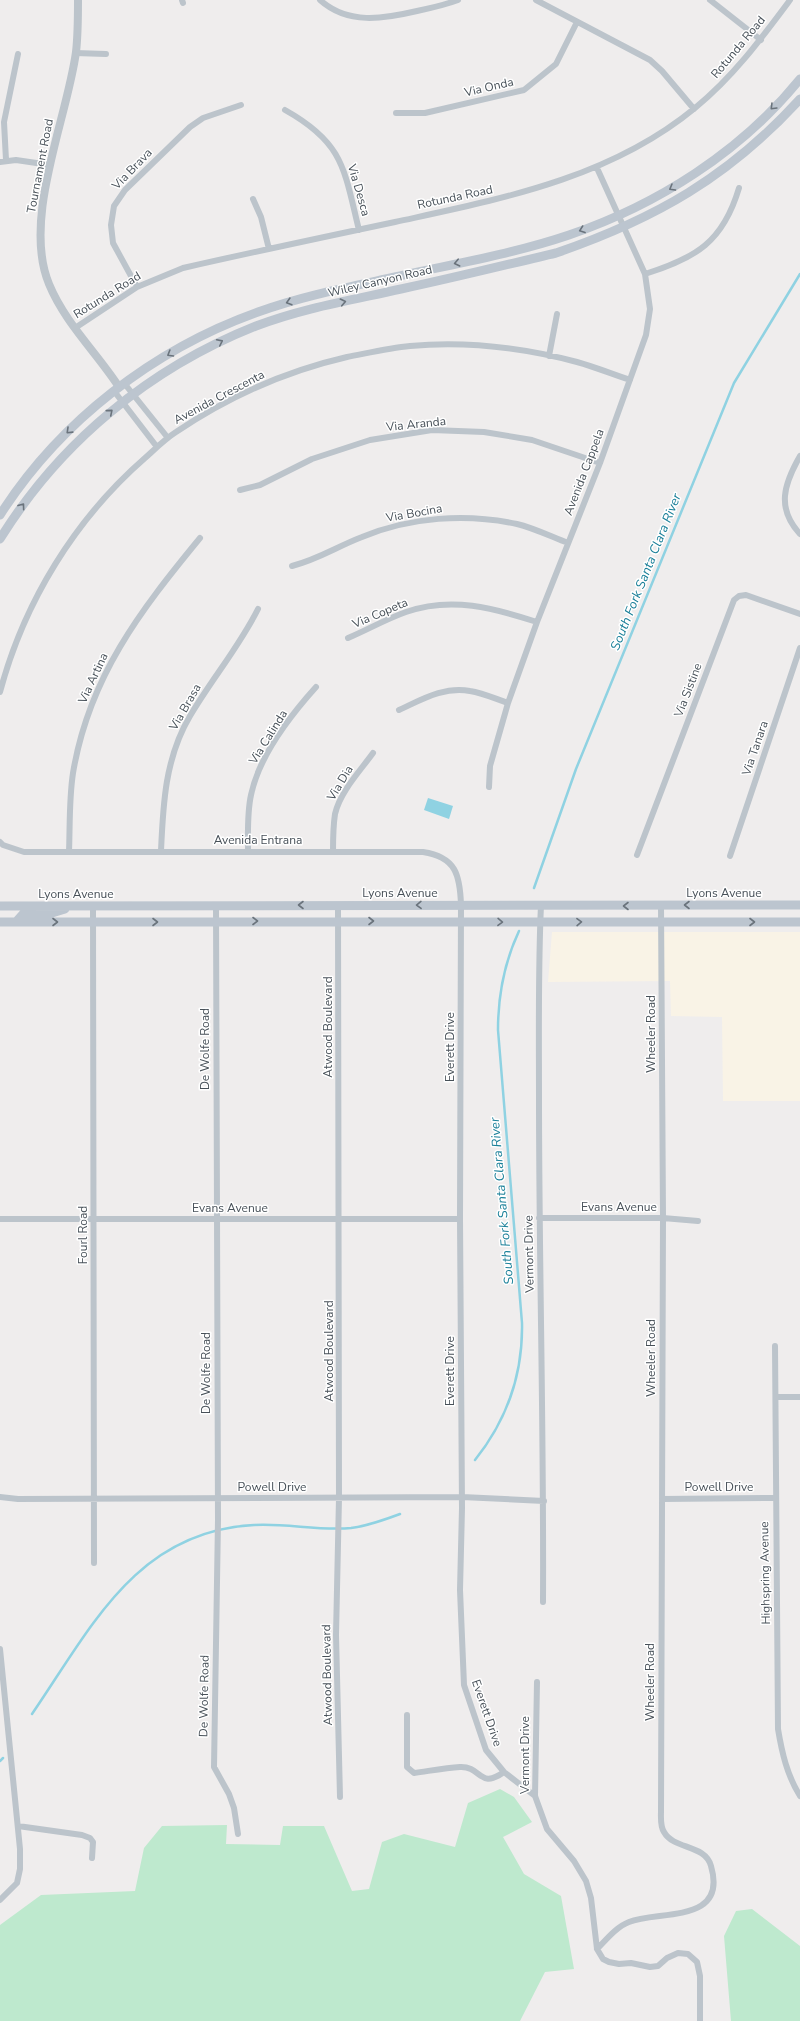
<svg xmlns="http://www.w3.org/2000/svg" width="800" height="2021" font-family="'Nunito Sans',sans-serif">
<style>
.commercial{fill:#f9f3e6}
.green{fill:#bee9ce}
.water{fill:#8fd2e2}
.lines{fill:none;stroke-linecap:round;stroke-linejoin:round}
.stream{stroke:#8fd2e2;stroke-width:2.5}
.minor{stroke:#bcc4cb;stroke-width:6}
.tertiary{stroke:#bcc4cb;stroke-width:8}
.secondary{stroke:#bcc5cf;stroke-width:9}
.oneway{stroke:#6a737c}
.labels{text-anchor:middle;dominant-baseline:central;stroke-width:3;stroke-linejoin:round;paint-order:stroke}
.street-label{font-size:12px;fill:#475058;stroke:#fff}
.water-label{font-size:13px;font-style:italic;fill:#197f98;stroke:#fff}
</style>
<rect width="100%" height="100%" fill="#efeded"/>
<!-- commercial -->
<path class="commercial" d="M552,932H800V1101H723L722,1017L671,1016L670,981L548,982Z"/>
<!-- green -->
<path class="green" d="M500,1789L514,1797L532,1822L503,1837L524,1874L561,1896L574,1969L545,1972L520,2021H0V1925L41,1895L135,1891L144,1848L162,1826L227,1825L226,1844L280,1845L283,1826H324L352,1891L369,1889L382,1842L404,1834L455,1847L468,1803Z
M752,1909L800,1946V2021H731L724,1936L736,1911Z"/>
<!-- water -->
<path class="water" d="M428,798L453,806L449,819L424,810Z"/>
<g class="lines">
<!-- stream -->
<path class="stream" d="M534,888L576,769L734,383L800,274
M475,1460C507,1420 523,1375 522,1323L498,1030C498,995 504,963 519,931
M32,1714C91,1628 136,1531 254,1525C286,1523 319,1531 351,1528C368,1526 384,1520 400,1514
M0,1761L3,1758"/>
<!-- minor -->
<path class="minor" d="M182,0L183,3
M320,0C348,25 383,19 417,11C431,8 445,5 458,0
M536,0L650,60L662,71L694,109
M710,0L761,40
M75,53L106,54
M285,110C344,143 344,169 359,230
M396,113H425L524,90L556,64L577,22
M6,160L4,122L18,54
M0,162L16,160L50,165
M253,199L261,217L269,249
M645,274C696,258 723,242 739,188
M137,287L113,243L111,225L114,206L125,190L190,127L203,118L241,105
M75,328L137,287L183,268C253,252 324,237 395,222C500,199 609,179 695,108C733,77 761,39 790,0
M549,356L557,314
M124,383L168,438
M114,391L157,447
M800,456C784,484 776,508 800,534
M240,490L260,485L312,459L370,440L432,430L484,432L532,440L600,463
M292,566C319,559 336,547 362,537C410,517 466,513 517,524C534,528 552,537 568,543
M348,638C367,630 386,619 406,612C451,596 494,608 537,622
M0,692C24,602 75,519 145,458C155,449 165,439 176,432C228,397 286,371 347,357C368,353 389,348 410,346C465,341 524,348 577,362C595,367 612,374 630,380
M399,710C421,700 444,686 470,691C483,693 496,699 508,703
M489,787L490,766L508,703L537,622L600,463L646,335L650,309L645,274L597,168
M0,842L3,845L24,852H423C456,857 460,875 461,905L460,1219L462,1508L460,1590L464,1685L486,1750L504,1772L535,1796
M161,851C163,805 165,758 190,716C211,680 239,647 258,609
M248,851C248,833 247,813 251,795C259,756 289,717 316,687
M69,852C70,826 69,799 73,773C89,677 140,611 200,538
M333,852C333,839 333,827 335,814C340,792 360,771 373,753
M637,855L734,600L739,596L746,595L800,614
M730,856L800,648
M338,905L339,1498L336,1635L340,1797
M541,905C538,969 539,1034 539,1098C539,1266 544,1434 543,1602
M93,906L94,1563
M216,906L218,1520L214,1767L229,1794L234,1808L238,1834
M539,1218H663L698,1221
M0,1219H460
M775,1346L778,1729C782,1753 787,1775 800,1796
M776,1397H800
M0,1497L18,1499L462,1497L544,1501
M662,1499L776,1498
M0,1649L20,1849V1869L17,1883L0,1900
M537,1682L535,1796L547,1829L574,1861L586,1881L591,1898L597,1949L603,1959L609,1962L619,1964L631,1963L650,1967L658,1966L667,1958L678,1953L688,1954L697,1962L700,1976V2021
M407,1715V1767L414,1773C429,1771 445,1768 460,1767C482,1766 479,1790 504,1772
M18,1826L82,1835L90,1838L93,1842L92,1858
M597,1949C606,1940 616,1927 629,1922C659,1910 728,1924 711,1866C705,1844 674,1850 664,1832C660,1826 661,1817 661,1811L663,1218L661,906"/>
<!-- tertiary -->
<path class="tertiary" d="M78,0C78,17 78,35 76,52C67,119 22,219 49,284C65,323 97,353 119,387"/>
<!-- secondary -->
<path class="secondary" d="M0,515C60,421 154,349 258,312C302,296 349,287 395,277C453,264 513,254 569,235C657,205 741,152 800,79
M0,539C60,442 150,368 256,326C303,308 352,300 401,289C453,278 505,265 556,253C655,219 729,177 800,99
M0,906L800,905
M0,922H800
M16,922L24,913H52L65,909"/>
</g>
<!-- one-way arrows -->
<defs><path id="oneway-chevron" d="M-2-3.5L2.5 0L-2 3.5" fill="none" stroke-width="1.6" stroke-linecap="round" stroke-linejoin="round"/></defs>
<g class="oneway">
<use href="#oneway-chevron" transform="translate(773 107) rotate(135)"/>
<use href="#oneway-chevron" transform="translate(672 188) rotate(150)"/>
<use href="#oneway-chevron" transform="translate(582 230) rotate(160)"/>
<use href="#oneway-chevron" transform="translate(457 263) rotate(167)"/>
<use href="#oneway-chevron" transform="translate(289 302) rotate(164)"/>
<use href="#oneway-chevron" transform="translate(343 302) rotate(-12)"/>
<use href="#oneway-chevron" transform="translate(220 342) rotate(-26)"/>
<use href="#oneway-chevron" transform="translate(170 354) rotate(149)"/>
<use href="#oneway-chevron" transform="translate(110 412) rotate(-40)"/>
<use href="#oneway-chevron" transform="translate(69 431) rotate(136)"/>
<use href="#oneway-chevron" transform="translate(22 506) rotate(-54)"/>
<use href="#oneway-chevron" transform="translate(301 905) rotate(180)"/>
<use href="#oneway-chevron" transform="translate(419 905) rotate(179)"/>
<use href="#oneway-chevron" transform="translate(687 905) rotate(180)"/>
<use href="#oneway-chevron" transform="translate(626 906) rotate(180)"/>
<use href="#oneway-chevron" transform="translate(255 921)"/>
<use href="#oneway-chevron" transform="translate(371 921)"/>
<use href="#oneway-chevron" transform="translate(55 922)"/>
<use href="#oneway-chevron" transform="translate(155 922)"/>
<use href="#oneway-chevron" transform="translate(500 922) rotate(1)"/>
<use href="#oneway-chevron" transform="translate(579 922) rotate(-1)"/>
<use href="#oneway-chevron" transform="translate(752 922)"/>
</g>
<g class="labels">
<!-- street labels -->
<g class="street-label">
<text transform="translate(738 47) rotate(-50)">Rotunda Road</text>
<text transform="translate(489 87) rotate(-13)">Via Onda</text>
<text transform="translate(40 166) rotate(-79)">Tournament Road</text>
<text transform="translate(132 169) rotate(-46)">Via Brava</text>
<text transform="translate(359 190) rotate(74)">Via Desca</text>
<text transform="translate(455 197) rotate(-12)">Rotunda Road</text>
<text transform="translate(380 281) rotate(-13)">Wiley Canyon Road</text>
<text transform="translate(107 295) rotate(-32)">Rotunda Road</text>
<text transform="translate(219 397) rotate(-28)">Avenida Crescenta</text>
<text transform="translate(416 424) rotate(-6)">Via Aranda</text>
<text transform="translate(584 472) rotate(-69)">Avenida Cappela</text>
<text transform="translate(414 513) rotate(-10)">Via Bocina</text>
<text transform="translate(380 613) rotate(-23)">Via Copeta</text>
<text transform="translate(93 678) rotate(-65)">Via Artina</text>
<text transform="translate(688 690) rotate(-69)">Via Sistine</text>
<text transform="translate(185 707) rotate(-60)">Via Brasa</text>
<text transform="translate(268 737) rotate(-58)">Via Calinda</text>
<text transform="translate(755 748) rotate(-71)">Via Tanara</text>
<text transform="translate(340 783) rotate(-59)">Via Dia</text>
<text x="258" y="840">Avenida Entrana</text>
<text x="400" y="893">Lyons Avenue</text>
<text x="724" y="893">Lyons Avenue</text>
<text x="76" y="894">Lyons Avenue</text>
<text transform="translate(328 1027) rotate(-90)">Atwood Boulevard</text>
<text transform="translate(651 1034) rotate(-90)">Wheeler Road</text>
<text transform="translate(450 1047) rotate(-90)">Everett Drive</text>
<text transform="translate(205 1049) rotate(-90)">De Wolfe Road</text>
<text x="619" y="1207">Evans Avenue</text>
<text x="230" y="1208">Evans Avenue</text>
<text transform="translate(83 1235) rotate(-90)">Fourl Road</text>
<text transform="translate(529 1254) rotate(-91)">Vermont Drive</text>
<text transform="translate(329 1351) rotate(-90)">Atwood Boulevard</text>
<text transform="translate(651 1358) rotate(-90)">Wheeler Road</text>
<text transform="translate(450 1371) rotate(-90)">Everett Drive</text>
<text transform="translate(206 1373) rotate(-90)">De Wolfe Road</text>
<text x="272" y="1487">Powell Drive</text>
<text x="719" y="1487">Powell Drive</text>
<text transform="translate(765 1573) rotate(-91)">Highspring Avenue</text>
<text transform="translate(327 1675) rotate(-91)">Atwood Boulevard</text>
<text transform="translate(650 1682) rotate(-90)">Wheeler Road</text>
<text transform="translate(204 1696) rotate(-89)">De Wolfe Road</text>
<text transform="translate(487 1713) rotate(71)">Everett Drive</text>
<text transform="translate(525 1755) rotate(-90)">Vermont Drive</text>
</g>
<!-- water labels -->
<g class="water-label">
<text transform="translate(646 572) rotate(-68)">South Fork Santa Clara River</text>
<text transform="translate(502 1201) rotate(-95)">South Fork Santa Clara River</text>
</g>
</g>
</svg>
